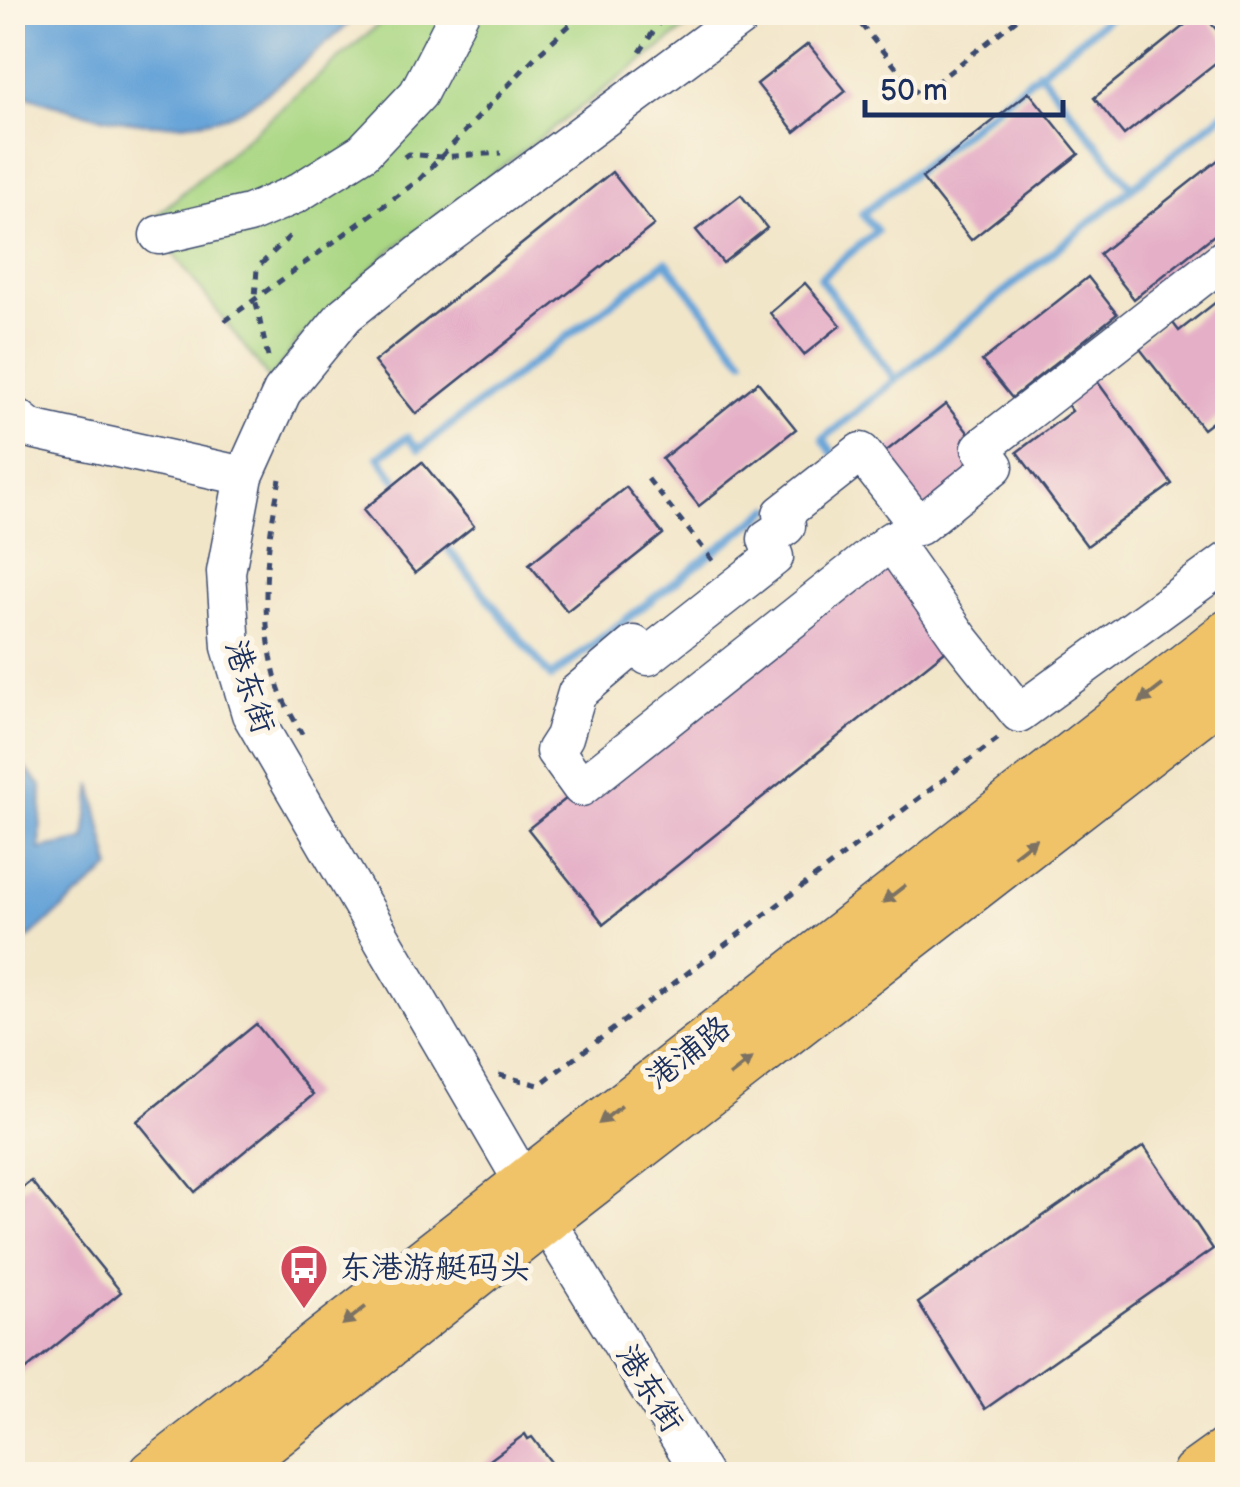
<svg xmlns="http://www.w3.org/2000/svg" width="1240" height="1487" font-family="'Balsamiq Sans','LXGW WenKai TC',sans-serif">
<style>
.green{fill:#aad784;stroke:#628371;stroke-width:2.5}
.water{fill:#68a4d8;stroke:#426a9b;stroke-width:2.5}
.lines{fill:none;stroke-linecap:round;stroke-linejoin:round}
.stream{stroke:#68a4d8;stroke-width:8}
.building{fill:#e5b0c7}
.minor-casing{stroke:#3b4a6e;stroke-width:41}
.major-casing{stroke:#3b4a6e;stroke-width:51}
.path{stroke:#3b4a6e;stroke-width:5;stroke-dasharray:8 8;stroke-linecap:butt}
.minor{stroke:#fff;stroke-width:38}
.major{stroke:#f0c369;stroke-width:48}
.oneway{fill:#7b7263}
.labels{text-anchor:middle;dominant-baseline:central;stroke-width:10;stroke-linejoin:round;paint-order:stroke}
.street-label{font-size:32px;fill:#1b2f5e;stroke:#fcf5e5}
.poi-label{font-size:32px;fill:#1b2f5e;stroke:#fcf5e5;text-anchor:start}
</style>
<rect width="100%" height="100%" fill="#fcf5e5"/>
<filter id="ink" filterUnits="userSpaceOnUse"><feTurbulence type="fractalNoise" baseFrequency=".01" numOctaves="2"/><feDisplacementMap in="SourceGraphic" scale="20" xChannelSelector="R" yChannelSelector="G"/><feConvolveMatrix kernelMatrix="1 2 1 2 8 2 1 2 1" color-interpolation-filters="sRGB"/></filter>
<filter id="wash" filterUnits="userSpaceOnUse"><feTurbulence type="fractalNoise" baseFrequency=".0048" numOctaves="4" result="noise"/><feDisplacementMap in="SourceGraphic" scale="40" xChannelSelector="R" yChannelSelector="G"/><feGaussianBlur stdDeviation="2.25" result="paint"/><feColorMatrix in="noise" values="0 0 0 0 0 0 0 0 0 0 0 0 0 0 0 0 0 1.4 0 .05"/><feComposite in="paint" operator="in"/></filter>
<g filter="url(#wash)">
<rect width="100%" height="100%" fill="#f2e6c9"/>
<!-- green -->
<path class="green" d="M392,13H706L389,252L297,342L270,380L149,222Z"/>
<!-- water -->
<path class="water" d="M13,12H361V13C331,38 259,107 226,116C156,137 79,114 13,91Z
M12,753L42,787L40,849L85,840L92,784L111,868L13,951Z"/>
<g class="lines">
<!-- stream -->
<path class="stream" d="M1039,71L1132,188
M896,380L820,278L877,231L862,214L1115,12
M836,458L823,439L1228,110
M403,490L379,457L407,437L419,449L666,262L743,359
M442,541L551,677L770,509"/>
</g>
<g id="blocks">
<!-- building -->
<path class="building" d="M1201,12L1228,43V53L1124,135L1094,98Z
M808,44L846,91L795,132L757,84Z
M1029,92L1079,154L971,240L922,178Z
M1228,152V224L1134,299L1099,254Z
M612,172L654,225L416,414L374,362Z
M741,195L767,228L723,263L696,230Z
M1088,277L1117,314L1012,398L982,361Z
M805,283L841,325L804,355L770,313Z
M1225,295L1228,299V410L1203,429L1137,345L1170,319L1179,331Z
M1094,377L1172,484L1087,546L1017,452L1072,411L1063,399Z
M758,382L796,429L699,506L662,459Z
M946,404L994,466L919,526L870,464Z
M422,462L474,526L415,573L363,510Z
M626,487L663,534L567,611L529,564Z
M891,541L960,639L604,924L528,829Z
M256,1024L313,1095L195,1192L137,1121Z
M1144,1146L1213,1249L985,1409L918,1303Z
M31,1181L121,1292L12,1381V1196Z
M525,1434L528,1439L532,1437L560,1474H471Z"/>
</g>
</g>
<g filter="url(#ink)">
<use href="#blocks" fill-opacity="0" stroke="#3b4a6e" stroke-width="2.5"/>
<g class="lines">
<!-- minor casing -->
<g class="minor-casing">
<path id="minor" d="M159,235L249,214L296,194L363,152L418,94L460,12
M1228,256L981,448L994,466L919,526L861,452L782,514L786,526L767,539L774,557L648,656L634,645L577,693L564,737L555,751L581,787L891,541L960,639L1019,713L1228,561
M12,414L31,429L244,476
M702,1474L545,1219L251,714L231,647L226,572L244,476L282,392L345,315L422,253L747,12"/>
</g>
<!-- major casing -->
<g class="major-casing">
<path id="major" d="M153,1474L1228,634
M225,1474L545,1219L1228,690
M1196,1474L1228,1451"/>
</g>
<!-- path -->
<path class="path" d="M851,12L919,96L1026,12
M640,52L666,12
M404,157L408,154L441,157L501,153
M225,321L419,180L536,56L584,12
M268,357L255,299L257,268L295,231
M280,479C266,546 258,618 278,686C283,702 294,719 302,734
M648,479L715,563
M499,1075L539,1085L1000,737"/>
<!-- minor -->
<use href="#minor" class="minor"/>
<!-- major -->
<use href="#major" class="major"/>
</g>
<!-- one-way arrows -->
<defs><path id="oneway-solid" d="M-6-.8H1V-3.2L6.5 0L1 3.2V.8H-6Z" transform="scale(2.5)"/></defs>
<g class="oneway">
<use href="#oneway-solid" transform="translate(1151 694) rotate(142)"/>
<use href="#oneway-solid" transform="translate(1025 847) rotate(-38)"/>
<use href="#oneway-solid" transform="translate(894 894) rotate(142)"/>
<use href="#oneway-solid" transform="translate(741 1067) rotate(-38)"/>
<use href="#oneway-solid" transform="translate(610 1115) rotate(142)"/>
<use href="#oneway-solid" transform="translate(354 1316) rotate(142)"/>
</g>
</g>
<!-- icons -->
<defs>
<g id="bus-pin" transform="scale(2.5)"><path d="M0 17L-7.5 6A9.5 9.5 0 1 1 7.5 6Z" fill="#d1495b" stroke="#fcf5e5"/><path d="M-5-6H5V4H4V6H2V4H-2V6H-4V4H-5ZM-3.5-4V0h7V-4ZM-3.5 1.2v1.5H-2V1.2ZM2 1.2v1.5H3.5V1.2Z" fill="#fff"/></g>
</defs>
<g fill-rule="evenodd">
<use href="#bus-pin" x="304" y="1268"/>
</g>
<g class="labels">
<!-- street labels -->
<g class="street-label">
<text transform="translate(249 687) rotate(72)">港东街</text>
<text transform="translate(689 1053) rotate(-38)">港浦路</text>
<text transform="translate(649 1389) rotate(58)">港东街</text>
</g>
<!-- poi labels -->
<g class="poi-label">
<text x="339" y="1268">东港游艇码头</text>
</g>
</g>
<!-- margin -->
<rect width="1240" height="1487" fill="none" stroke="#fcf5e5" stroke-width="50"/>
<!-- scale -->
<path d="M865 100v15h198v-15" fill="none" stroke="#1b2f5e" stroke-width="5"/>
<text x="880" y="100" font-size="30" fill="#1b2f5e" stroke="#fcf5e5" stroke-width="8" paint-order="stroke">50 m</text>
</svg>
